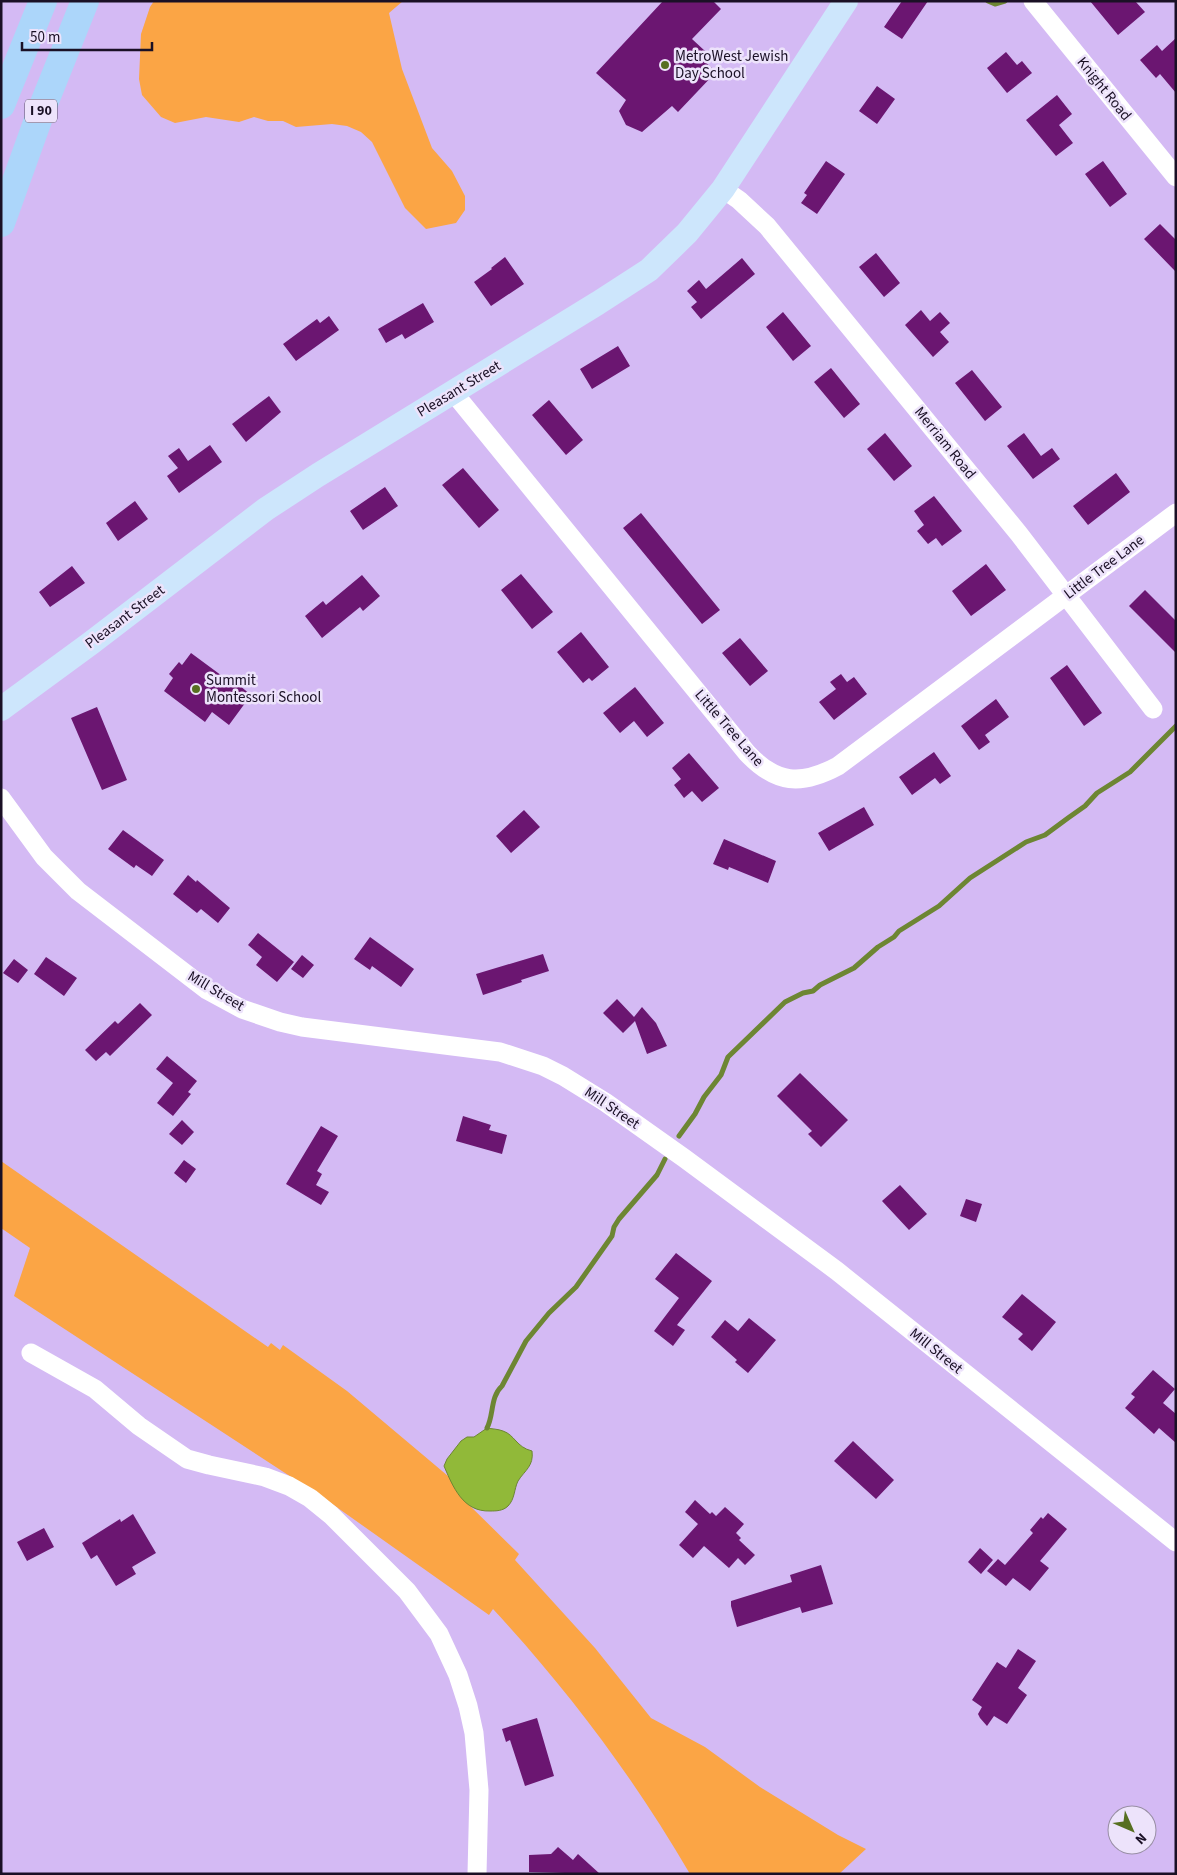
<svg xmlns="http://www.w3.org/2000/svg" width="1177" height="1875" font-family="'Source Sans 3',sans-serif">
<style>
.green{fill:#fba545}
.water{fill:#91b939;stroke:#6d8633}
.lines{fill:none;stroke-linecap:round;stroke-linejoin:round}
.stream{stroke:#6d8633;stroke-width:5}
.building{fill:#6b1671}
.minor{stroke:#fff;stroke-width:19}
.major{stroke:#cde6fc;stroke-width:24}
.highway{stroke:#acd6fa;stroke-width:28}
.poi-dot{fill:#576f21;stroke:#ede3fb;stroke-width:2}
.labels{text-anchor:middle;dominant-baseline:central;stroke-width:5;stroke-linejoin:round;paint-order:stroke}
.shield{fill:#ede3fb;stroke:#594f65;stroke-width:1}
.shield-label{font-size:14px;font-weight:bold;fill:#1a1025}
.poi-label{font-size:15px;fill:#1a1025;stroke:#ede3fb;text-anchor:start}
.street-label{font-size:15px;fill:#1a1025;stroke:#ede3fb}
</style>
<rect width="100%" height="100%" fill="#d4baf4"/>
<!-- green -->
<path class="green" d="M154,1H403L389,13L402,69L432,148L452,171L465,196V210L456,223L426,229L405,208L372,142L361,132L347,126L332,124L296,127L283,121H268L254,117L239,122L206,117L175,123L161,117L142,95L139,79L141,34L150,7Z
M1,1161L268,1347L271,1343L280,1350L283,1345L347,1391L467,1492L462,1498L519,1554L515,1560L595,1648L651,1718L705,1747L760,1787L838,1835L866,1849L839,1874H690C634,1778 569,1691 493,1609L489,1615L328,1501L14,1296L30,1248L1,1228Z"/>
<!-- water -->
<path class="water" d="M487,1428C492,1429 498,1429 503,1431C515,1435 516,1447 532,1451C534,1466 525,1470 518,1481C514,1489 515,1499 508,1506C503,1511 496,1511 490,1511C463,1512 453,1487 444,1466L447,1459L461,1441L467,1437H474Z"/>
<g class="lines">
<!-- stream -->
<path class="stream" d="M988,1L995,4L1005,1
M679,1136L695,1114L704,1097L721,1075L728,1057L785,1002L803,993L813,991L820,985L854,968L878,947L894,937L899,931L939,906L970,878L1026,842L1045,835L1068,818L1085,806L1097,793L1130,772L1176,726
M487,1428C494,1415 490,1397 502,1386L526,1341L549,1313L576,1287L612,1236L614,1227L619,1219L657,1175L665,1159"/>
</g>
<!-- building -->
<path class="building" d="M663,1H713L721,9L692,39L705,51L700,57L716,72L678,112L672,106L642,132L626,125L619,111L626,100L596,73Z
M902,1H928L902,39L884,27Z
M1090,1H1135L1145,12L1118,35Z
M1176,38V93L1160,74L1156,78L1140,60L1157,45L1162,51Z
M1006,52L1017,65L1022,61L1032,73L1007,93L987,68Z
M877,86L895,99L877,124L859,111Z
M1057,95L1072,114L1059,125L1073,143L1056,156L1026,120Z
M826,161L845,174L817,214L801,203L807,195L804,193Z
M1103,161L1127,194L1110,207L1085,174Z
M1160,224L1176,240V272L1144,239Z
M876,253L900,283L884,297L859,267Z
M505,257L524,284L491,306L474,282L492,269L491,268Z
M742,258L755,274L701,319L691,307L697,302L687,291L699,280L706,289Z
M423,303L434,322L405,339L402,334L386,343L378,329Z
M921,310L930,321L940,312L950,323L940,332L949,342L933,357L905,325Z
M783,312L811,346L793,361L766,327Z
M329,316L339,330L296,361L283,344L317,319L320,323Z
M618,346L630,366L592,389L580,369Z
M831,368L860,404L844,418L814,382Z
M972,370L1002,407L985,421L955,383Z
M269,396L281,412L246,442L232,424Z
M549,400L583,440L566,455L532,415Z
M885,433L912,466L894,481L867,449Z
M1024,433L1041,456L1052,448L1060,459L1033,479L1007,446Z
M210,445L222,462L179,493L167,476L178,468L168,456L179,448L188,461Z
M463,468L499,510L479,528L442,485Z
M1116,473L1130,492L1088,525L1073,506Z
M385,487L398,506L363,530L350,511Z
M934,496L962,531L942,546L936,538L928,544L917,531L924,525L914,511Z
M135,501L148,519L118,541L106,523Z
M641,513L720,610L702,624L623,528Z
M986,564L1006,590L971,616L952,591Z
M72,566L85,583L50,607L39,592Z
M521,574L553,612L532,629L501,590Z
M362,575L380,596L363,611L360,607L322,638L305,616L323,601L326,605Z
M1145,590L1176,621V653L1129,606Z
M581,632L609,667L592,681L589,678L583,683L557,652Z
M740,638L768,671L750,686L722,653Z
M191,653L237,687L239,685L251,695L229,725L212,712L205,722L164,691L173,678L169,674L179,662L182,665Z
M1067,665L1102,713L1084,726L1050,678Z
M841,674L847,682L854,677L867,694L834,720L819,702L836,689L830,682Z
M635,687L664,723L647,737L634,721L620,733L603,713Z
M996,699L1009,717L985,735L990,742L979,750L961,726Z
M97,707L127,780L102,790L71,718Z
M934,752L951,776L940,784L935,778L912,795L899,777Z
M689,753L719,788L702,802L692,791L684,798L674,785L681,779L672,768Z
M864,807L874,825L829,851L818,833Z
M524,810L540,827L511,853L496,836Z
M123,830L164,860L152,876L136,865L134,868L108,849Z
M724,839L776,861L768,883L729,867L728,870L713,864Z
M188,875L196,882L197,880L230,908L218,923L201,909L197,913L173,894Z
M258,933L294,962L277,982L256,965L262,957L248,945Z
M370,937L414,969L401,987L372,966L370,970L354,959Z
M543,954L549,971L521,980L522,982L483,995L476,974Z
M302,955L314,965L303,978L291,969Z
M46,957L77,978L64,996L34,974Z
M14,959L28,970L18,983L3,973Z
M617,999L634,1017L642,1007L656,1023L667,1046L647,1054L635,1021L623,1033L603,1013Z
M140,1003L152,1015L110,1056L106,1052L96,1061L85,1050L115,1021L118,1024Z
M167,1056L197,1081L188,1092L191,1094L173,1116L157,1103L173,1083L156,1069Z
M800,1073L848,1120L821,1147L808,1134L812,1131L777,1096Z
M463,1116L491,1125L489,1130L507,1135L502,1154L456,1141Z
M182,1120L194,1132L182,1145L169,1134Z
M321,1126L338,1136L317,1171L322,1174L316,1185L329,1192L321,1205L286,1184Z
M184,1160L196,1169L186,1183L174,1173Z
M900,1185L927,1214L909,1230L882,1201Z
M966,1199L982,1204L976,1222L960,1216Z
M676,1253L712,1281L677,1325L685,1330L673,1346L654,1331L679,1298L655,1279Z
M1022,1294L1056,1322L1032,1351L1018,1339L1023,1334L1002,1317Z
M749,1318L776,1340L748,1373L735,1362L737,1360L711,1337L725,1320L738,1331Z
M1153,1370L1175,1389L1163,1403L1176,1414V1443L1159,1428L1154,1434L1125,1408L1135,1397L1131,1394Z
M853,1441L894,1480L876,1499L834,1461Z
M695,1500L710,1514L712,1512L716,1516L725,1507L744,1524L736,1533L741,1538L739,1540L755,1555L745,1565L738,1558L729,1568L704,1546L693,1558L679,1545L698,1524L685,1512Z
M1048,1513L1067,1529L1040,1561L1049,1568L1030,1591L1013,1578L1006,1586L987,1571L998,1559L1005,1565L1033,1533L1030,1530L1041,1517L1043,1519Z
M133,1514L156,1553L132,1567L136,1574L116,1586L97,1555L91,1559L82,1543L120,1519L121,1522Z
M44,1528L54,1547L27,1561L17,1542Z
M980,1548L993,1560L981,1574L968,1562Z
M821,1565L833,1604L802,1613L800,1607L737,1627L731,1606V1601L792,1582L790,1575Z
M1018,1649L1036,1661L1018,1688L1027,1695L1007,1724L994,1716L987,1726L980,1718L978,1714L982,1707L972,1700L997,1662L1006,1668Z
M537,1718L554,1776L525,1786L510,1740L506,1742L502,1729Z
M558,1847L573,1860L578,1854L600,1874L529,1872V1855L551,1854Z"/>
<g class="lines">
<!-- minor -->
<path class="minor" d="M1033,1L1176,177
M723,189L739,200L767,226L1019,534L1153,709
M453,392L747,753C776,784 801,786 838,766L1176,513
M1,798L44,857L78,891L207,990L242,1009L280,1022L302,1027L500,1052L543,1066L563,1076L605,1102L684,1158L837,1271L1176,1542
M31,1353L95,1389L139,1426L187,1459L209,1465L265,1477L289,1486L310,1498L331,1515L407,1591L439,1634L458,1675L468,1706L474,1733L479,1790L477,1874"/>
<!-- major -->
<path class="major" d="M1,709L91,643L266,509L318,475L598,303L649,270L687,233L723,189L846,1"/>
<!-- highway -->
<path class="highway" d="M1,105L43,1
M1,223L43,106L85,1"/>
</g>
<!-- markers -->
<g class="poi-dot">
<circle cx="665" cy="65" r="5"/>
<circle cx="196" cy="689" r="5"/>
</g>
<g class="labels">
<!-- shield labels -->
<rect class="shield" x="25" y="99.5" width="32" height="23" rx="4"/>
<g class="shield-label">
<text x="41" y="111">I 90</text>
</g>
<!-- poi labels -->
<g class="poi-label">
<text x="675" y="56">MetroWest Jewish<tspan x="675" dy="17">Day School</tspan></text>
<text x="206" y="680">Summit<tspan x="206" dy="17">Montessori School</tspan></text>
</g>
<!-- street labels -->
<g class="street-label">
<text transform="translate(1104 89) rotate(51)">Knight Road</text>
<text transform="translate(459 389) rotate(-31)">Pleasant Street</text>
<text transform="translate(945 443) rotate(51)">Merriam Road</text>
<text transform="translate(1104 567) rotate(-37)">Little Tree Lane</text>
<text transform="translate(125 617) rotate(-37)">Pleasant Street</text>
<text transform="translate(729 728) rotate(49)">Little Tree Lane</text>
<text transform="translate(216 991) rotate(31)">Mill Street</text>
<text transform="translate(612 1108) rotate(34)">Mill Street</text>
<text transform="translate(936 1351) rotate(39)">Mill Street</text>
</g>
</g>
<!-- border -->
<rect width="1177" height="1875" fill="none" stroke="#1a1025" stroke-width="5"/>
<!-- north arrow -->
<g transform="translate(1132 1830) rotate(135)"><circle r="24" fill="#ede3fb" stroke="#998fa5"/>
<path d="M0-4L9 19L0 12L-9 19Z" fill="#576f21"/>
<text y="-8" font-size="14" font-weight="bold" text-anchor="middle" fill="#1a1025">N</text>
</g>
<!-- scale -->
<path d="M22 42v8h130v-8" fill="none" stroke="#1a1025" stroke-width="2.5"/>
<text x="30" y="42" font-size="15" fill="#1a1025" stroke="#ede3fb" stroke-width="4" paint-order="stroke">50 m</text>
</svg>
